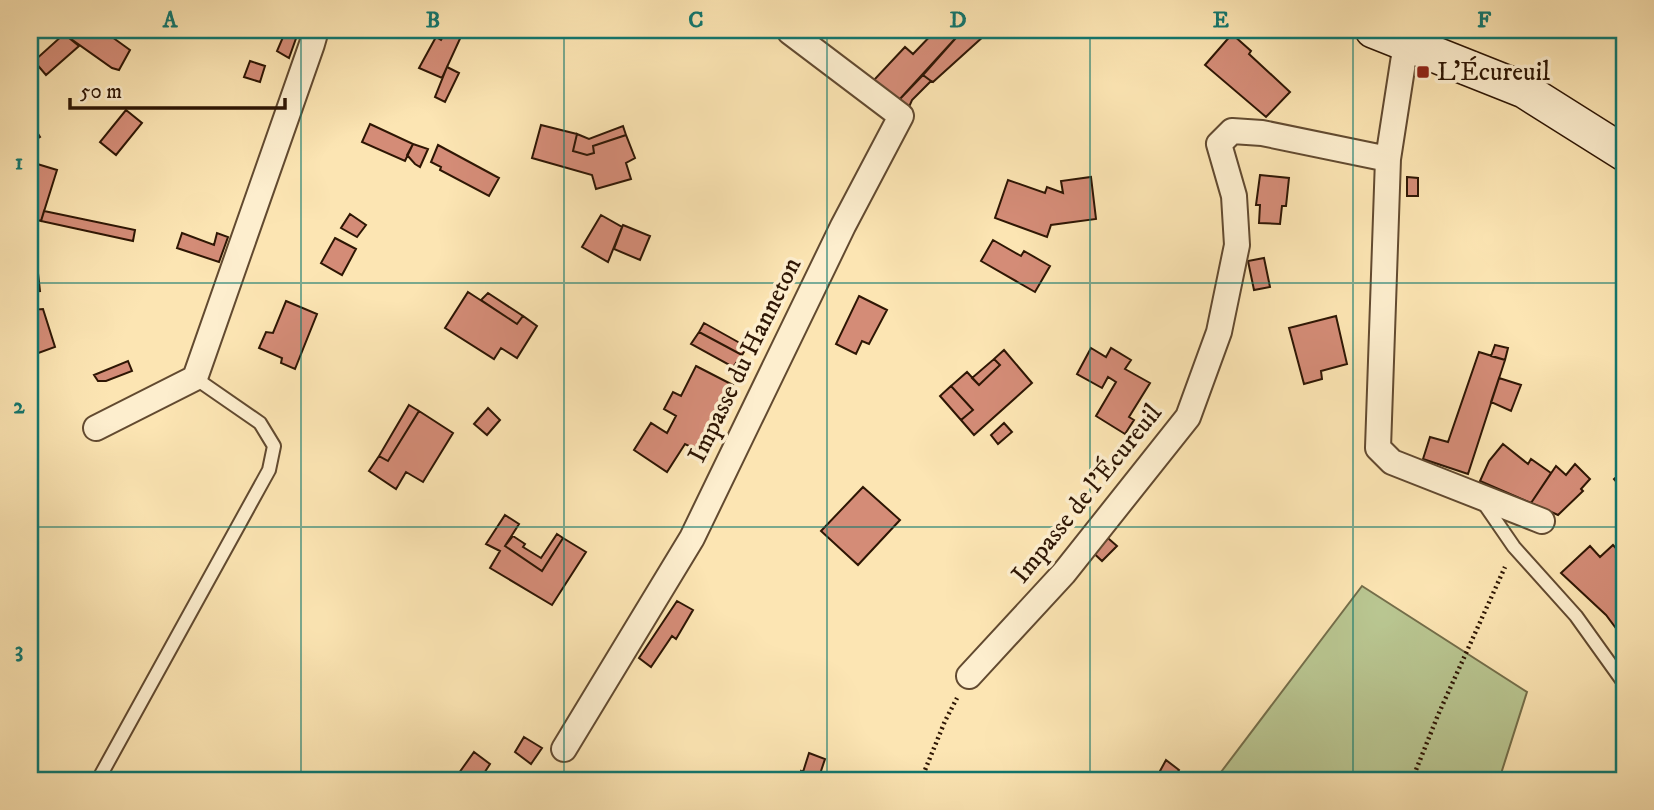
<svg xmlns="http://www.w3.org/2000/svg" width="1654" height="810" font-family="'IM FELL DW Pica',serif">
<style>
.green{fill:#b9c691;stroke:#746e4a;stroke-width:2}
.building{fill:#d48c77;stroke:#2e1604;stroke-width:2}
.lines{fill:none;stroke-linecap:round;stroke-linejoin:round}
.lane-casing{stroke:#624a30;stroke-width:16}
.street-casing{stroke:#624a30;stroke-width:28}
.secondary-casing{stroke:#2e1604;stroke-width:38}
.path{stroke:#2e1604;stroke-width:4.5;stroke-dasharray:2 3.5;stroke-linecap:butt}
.lane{stroke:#fdeece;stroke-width:12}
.street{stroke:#fdeece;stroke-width:24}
.secondary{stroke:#fdeece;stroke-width:35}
.grid{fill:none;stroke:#0f766e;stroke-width:2;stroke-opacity:0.55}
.poi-dot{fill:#8f2418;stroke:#fdeece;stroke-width:2.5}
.labels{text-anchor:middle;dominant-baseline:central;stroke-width:7;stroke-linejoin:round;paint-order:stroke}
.poi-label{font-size:26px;fill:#2e1604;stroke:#fdeece;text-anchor:start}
.street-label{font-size:26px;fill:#2e1604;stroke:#fdeece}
.neatline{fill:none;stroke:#0f766e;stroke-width:2.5}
.grid-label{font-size:23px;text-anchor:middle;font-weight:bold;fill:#0f766e}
</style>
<rect width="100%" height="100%" fill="#fce5b3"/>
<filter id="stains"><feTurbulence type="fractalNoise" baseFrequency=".00286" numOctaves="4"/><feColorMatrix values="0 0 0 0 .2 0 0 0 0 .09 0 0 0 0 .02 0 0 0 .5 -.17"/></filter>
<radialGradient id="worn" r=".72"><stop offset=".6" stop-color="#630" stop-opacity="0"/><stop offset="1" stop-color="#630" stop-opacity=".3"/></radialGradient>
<!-- green -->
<path class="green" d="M1362,586L1527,692L1499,780H1215Z"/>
<!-- building -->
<path class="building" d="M68,30H107L105,32L130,50L119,70L112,68L64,34Z
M286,30H299L289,58L277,51Z
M447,30H464L442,78L419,68L436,37L441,40Z
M936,30H963L899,100L873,81L905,47L913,54Z
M963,30H979L985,35L933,82L931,81L923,75Z
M64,34L79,46L46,75L34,61Z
M1232,34L1251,51L1249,54L1290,92L1266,117L1205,65Z
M250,61L265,66L260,82L244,77Z
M447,67L459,73L445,102L435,97Z
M923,75L931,81L912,100L909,107L899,100Z
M126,110L142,123L116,155L100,142Z
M30,121L40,137L30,143Z
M370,124L413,144L405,161L362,142Z
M541,125L577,134L573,151L587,155L594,153L593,146L626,135L635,158L626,163L631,179L596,189L592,175L532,158Z
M623,126L626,135L593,146L594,153L587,155L573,151L577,134L589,139Z
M413,144L428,149L420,167L415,164L407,155Z
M438,145L499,178L489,196L440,170L441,167L431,162Z
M34,163L57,170L41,221L30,218V177Z
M1260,175L1289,178L1286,206H1282L1280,224L1259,223L1260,205H1256Z
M1091,177L1096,219L1051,225L1047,237L995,218L1008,180L1045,193L1047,187L1063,193L1061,181Z
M1407,177L1418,178V196H1407Z
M44,211L135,230L133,241L41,221Z
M350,214L366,225L357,237L341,228Z
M601,215L622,227L608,262L582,247Z
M623,225L650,236L640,260L614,249Z
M182,233L214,245L217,233L228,237L219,262L177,248Z
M335,238L356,249L342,275L321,263Z
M993,240L1021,256L1024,251L1050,266L1035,292L981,261Z
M36,255L40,291L30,292V256Z
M1264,258L1270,287L1254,290L1248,261Z
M468,292L517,324L523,316L537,326L517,358L501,348L494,359L445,328Z
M488,293L523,316L517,324L481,300Z
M859,296L887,310L869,344L862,341L856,354L836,344Z
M286,301L317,314L295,369L281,363L282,358L259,348L266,332L273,333Z
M30,306V310L43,309L55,347L30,356Z
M1336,316L1347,364L1321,371L1322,379L1304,384L1289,328Z
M704,323L747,347L742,355L699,332Z
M699,332L742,355L733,367L691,344Z
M1495,345L1508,348L1505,360L1491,356Z
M1091,348L1106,357L1111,348L1131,360L1125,369L1150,383L1129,417L1134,420L1125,434L1096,416L1116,382L1108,377L1102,388L1077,374Z
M1004,350L1032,383L974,435L961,420L973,410L951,386L967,372L979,385L1000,365L994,359Z
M1479,352L1505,360L1468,474L1423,459L1430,437L1448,442Z
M994,359L1000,365L979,385L972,378Z
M128,361L132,371L106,381H98L94,375Z
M696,366L733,385L701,452L685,444L667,472L634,450L651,423L667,433L676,416L664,409L673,392L681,396Z
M1499,378L1521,385L1511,411L1491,402Z
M951,386L973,410L961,420L940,396Z
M409,405L419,411L388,461L379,456Z
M488,408L500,420L487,435L474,424Z
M419,411L453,433L423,482L406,472L396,489L369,471L379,456L388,461Z
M1004,423L1012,432L998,444L991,435Z
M1503,444L1528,464L1531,459L1551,473L1531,503L1480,481L1489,461Z
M1575,464L1590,479L1581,489L1583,491L1558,515L1531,503L1556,466L1566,475Z
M1624,470V491L1614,479Z
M863,487L900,520L858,565L821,531Z
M505,515L519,524L505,546L542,571L563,538L586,552L552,605L490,568L500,551L486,544Z
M1101,532L1117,546L1102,561L1087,547Z
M557,534L563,538L542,571L505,546L513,536L525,544L523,547L541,558Z
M1613,545L1624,557V632L1621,635L1606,615L1561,573L1590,546L1600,557Z
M677,601L693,610L676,639L672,636L651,667L639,658Z
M524,737L542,748L531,764L515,752Z
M474,752L490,764L481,778L485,780H454Z
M809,753L825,759L818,780H798L801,771L803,772Z
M1166,760L1179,770L1173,780L1160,771Z"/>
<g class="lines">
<!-- lane casing -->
<g class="lane-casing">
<path id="lane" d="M1483,502L1514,547L1576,616L1624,683
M98,780L269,470L274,446L260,423L195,378"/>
</g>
<!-- street casing -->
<g class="street-casing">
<path id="street" d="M1406,43L1388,159L1378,448L1392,462L1542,521
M96,428L195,378L312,44L316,30
M969,676L1064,573L1188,417L1219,332L1237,245L1234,196L1219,144L1232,131L1262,133L1388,159
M564,749L692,538L843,226L901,116L790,32V30"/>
</g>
<!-- secondary casing -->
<g class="secondary-casing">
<path id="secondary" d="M1373,30L1524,90L1624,153"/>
</g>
<!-- path -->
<path class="path" d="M921,780L945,721L957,698
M1412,780L1438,715L1505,567"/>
<!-- lane -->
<use href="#lane" class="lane"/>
<!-- street -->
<use href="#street" class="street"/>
<!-- secondary -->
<use href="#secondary" class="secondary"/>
</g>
<!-- grid -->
<path class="grid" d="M301,30V780M564,30V780M827,30V780M1090,30V780M1353,30V780M30,283H1624M30,527H1624"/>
<!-- markers -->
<rect class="poi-dot" x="1416" y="65" width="14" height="14" rx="3.5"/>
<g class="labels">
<!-- poi labels -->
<g class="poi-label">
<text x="1437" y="72">L'Écureuil</text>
</g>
<!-- street labels -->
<g class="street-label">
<text transform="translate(745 360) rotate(-64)">Impasse du Hanneton</text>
<text transform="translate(1087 494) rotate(-51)">Impasse de l'Écureuil</text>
</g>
</g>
<!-- margin -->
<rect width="1654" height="810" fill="none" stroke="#fce5b3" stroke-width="77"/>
<!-- scale -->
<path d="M70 98v10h215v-10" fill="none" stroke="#2e1604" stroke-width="3.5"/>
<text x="80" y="98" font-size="21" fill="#2e1604" stroke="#fdeece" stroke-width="5" paint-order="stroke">50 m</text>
<rect x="38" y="38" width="1578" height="734" class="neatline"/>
<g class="grid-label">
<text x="170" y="27">A</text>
<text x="433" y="27">B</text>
<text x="696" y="27">C</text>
<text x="958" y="27">D</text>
<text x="1221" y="27">E</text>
<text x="1484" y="27">F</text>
<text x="19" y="169">1</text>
<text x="19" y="413">2</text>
<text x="19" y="657">3</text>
</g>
<rect width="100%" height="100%" filter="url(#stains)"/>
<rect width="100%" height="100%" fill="url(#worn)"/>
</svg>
